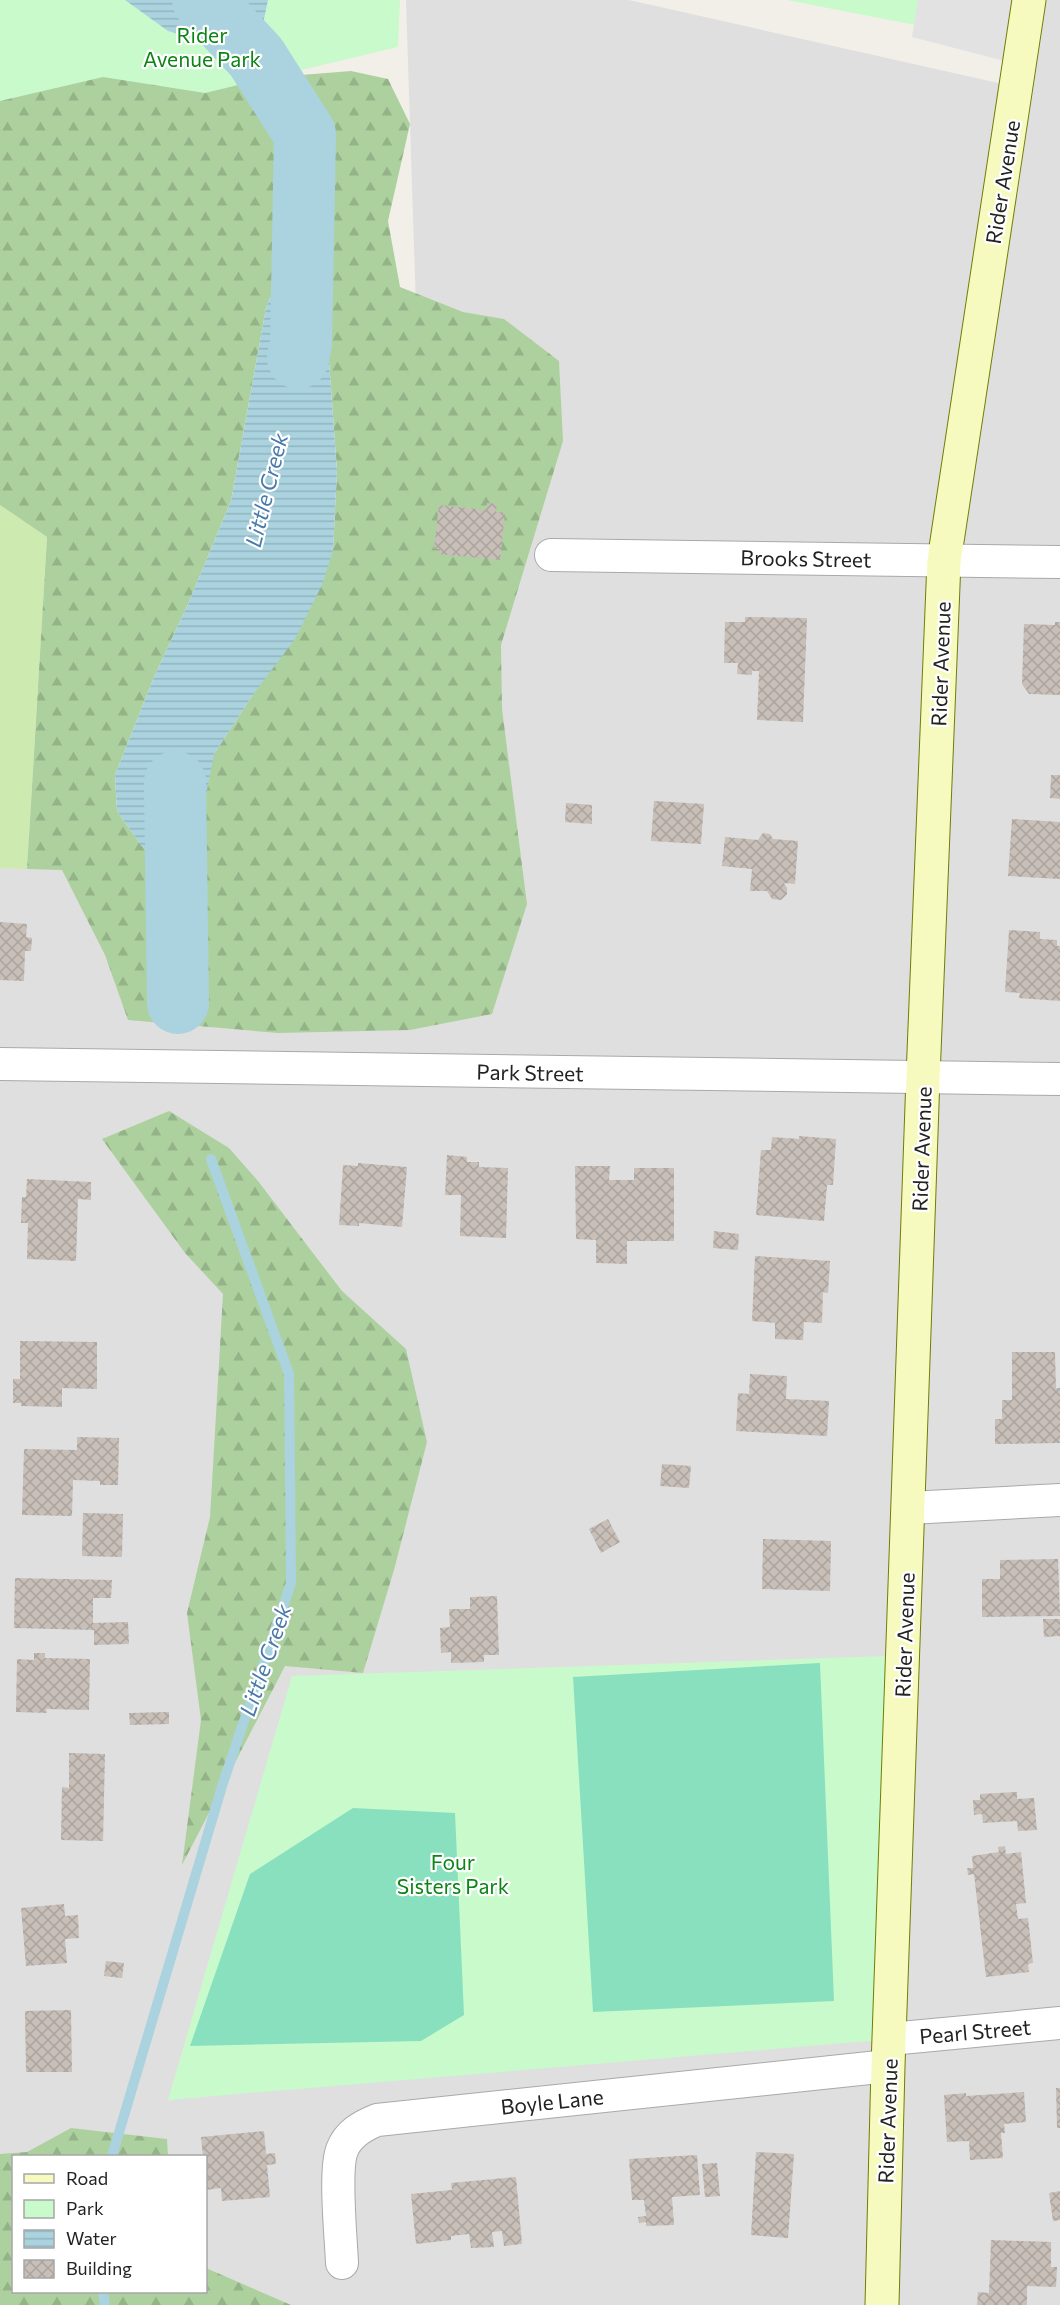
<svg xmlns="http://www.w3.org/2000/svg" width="1060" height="2305" font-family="Commissioner,sans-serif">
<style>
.residential{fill:#e0dfdf;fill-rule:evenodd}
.grass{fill:#cdebb0}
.forest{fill:url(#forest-firs);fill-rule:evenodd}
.park{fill:#c8facc}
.pitch{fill:#88e0be}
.parking{fill:#e2e2e2}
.water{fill:url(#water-rules)}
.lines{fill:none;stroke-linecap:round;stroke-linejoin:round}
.stream{stroke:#aad3df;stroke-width:10}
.river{stroke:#aad3df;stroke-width:62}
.building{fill:url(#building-cross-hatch)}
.street-casing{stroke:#a9a9a9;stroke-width:34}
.secondary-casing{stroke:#707d05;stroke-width:35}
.street{stroke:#fff;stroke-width:32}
.secondary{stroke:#f7fabf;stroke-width:33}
.labels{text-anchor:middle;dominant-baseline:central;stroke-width:4.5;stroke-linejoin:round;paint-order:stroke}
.park-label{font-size:21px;fill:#0c8416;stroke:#fff}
.street-label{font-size:21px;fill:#222;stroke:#fff}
.water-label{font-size:22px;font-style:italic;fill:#4a7aab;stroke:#fff}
</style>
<defs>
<pattern id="forest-firs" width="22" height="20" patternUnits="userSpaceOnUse" patternTransform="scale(1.5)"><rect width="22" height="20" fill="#add19e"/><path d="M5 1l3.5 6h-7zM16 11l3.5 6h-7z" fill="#95b388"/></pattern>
<pattern id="water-rules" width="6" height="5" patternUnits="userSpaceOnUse" patternTransform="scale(1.5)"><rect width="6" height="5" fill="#aad3df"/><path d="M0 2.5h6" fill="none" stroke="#92b5bf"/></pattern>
<pattern id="building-cross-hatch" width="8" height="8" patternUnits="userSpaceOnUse" patternTransform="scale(1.5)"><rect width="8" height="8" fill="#c7bfb8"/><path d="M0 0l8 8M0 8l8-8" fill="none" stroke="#aba49e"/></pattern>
</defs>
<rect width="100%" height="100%" fill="#f2efe9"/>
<!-- residential -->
<path class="residential" d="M406,0H629L1016,87L1028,0H1060V2305H0V837L434,863ZM14,2156H206V2292H14Z"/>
<!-- grass -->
<path class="grass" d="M0,505L47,537L27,869L0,868Z"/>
<!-- forest -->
<path class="forest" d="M110,70L213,82L351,71L388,79L410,124L388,221L400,287L463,312L504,319L559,361L563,441L501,645L502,709L527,904L492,1014L410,1030L278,1033L128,1020L105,955L62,870L27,869L47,537L0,505V91ZM285,259L324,292L337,471L333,550L252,696L214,754L160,868L141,845L117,811L115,775L154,677L188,604L231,501L266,308Z
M169,1111L229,1148L258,1181L342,1291L406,1349L427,1442L394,1570L363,1673L285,1666L182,1865L201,1720L187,1613L210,1517L223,1294L185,1253L102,1139Z
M71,2128L167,2139L168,2156H14V2292H206V2268L291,2305H0V2154L27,2152Z"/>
<!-- park -->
<path class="park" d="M0,0H400L398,47L205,93L103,77L0,101Z
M787,0H1002L997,41Z
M887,1656L880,2040L168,2100L292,1676Z"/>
<!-- pitch -->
<path class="pitch" d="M820,1663L834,2001L593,2012L573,1677Z
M353,1808L455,1813L464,2015L421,2041L190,2046L250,1874Z"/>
<!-- parking -->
<path class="parking" d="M918,0H1030L1020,65L912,37Z"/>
<!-- water -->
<path class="water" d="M125,0H268L256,57L168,31Z
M285,259L324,292L337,471L333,550L322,585L295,639L252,696L214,754L192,867L160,868L141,845L117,811L115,775L154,677L188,604L231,501L266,308Z"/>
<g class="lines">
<!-- stream -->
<path class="stream" d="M112,2156L223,1783L291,1583L289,1374L211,1159
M103,2292L105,2305"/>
<!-- river -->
<path class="river" d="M203,0L256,57L305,134L301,344L298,358
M175,782L178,1003"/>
</g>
<!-- building -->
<path class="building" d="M487,503L497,504L496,512L505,513L500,560L439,554L440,549H434L439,505L486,510Z
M745,617L807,618L803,722L757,720L759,671H752V675L737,674L738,663H724L725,622H745Z
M1055,622H1060V695L1029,694L1022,684L1024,624L1055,625Z
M1051,775H1060V799L1050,798Z
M654,801L704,804L701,844L651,841Z
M566,803L592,805V824L565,822Z
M1012,819L1060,822V879L1008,876Z
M763,833L770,834L773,839L798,841L795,884L784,883L787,888V894L781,900L772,899L767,891H750L752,869L722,866L725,837L758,840Z
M0,922L27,924L26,937L32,938L31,951H25L24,981L0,980Z
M1009,930L1040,932V939L1057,940V946H1060V1001L1019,998L1020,993L1005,992Z
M799,1136L836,1139L833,1185H827L824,1221L756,1215L761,1150H771L772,1137L799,1139Z
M447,1155L467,1157V1162H479V1167L508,1168L506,1238L460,1236L461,1195H445Z
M358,1163L407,1167L402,1227L359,1223V1226L339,1225L343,1165L358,1166Z
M575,1166H610L609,1180H634V1168H674V1241H627V1264L596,1263V1240L576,1239Z
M27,1179L91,1182V1200L78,1199L76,1261L27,1259L28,1223H21L22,1197H26Z
M714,1231L739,1234L738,1250L713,1248Z
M755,1256L830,1261L828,1293L823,1292L822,1323L804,1322L803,1340L775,1339V1323L752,1321Z
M20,1341L97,1342V1389L62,1388V1407L21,1406V1403H13V1379H20Z
M1012,1352H1055L1056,1388H1060V1443L995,1444V1419H1002V1400H1012Z
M750,1374L787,1376L786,1399L829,1401L827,1436L736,1431L738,1393L749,1394Z
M77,1437L119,1438L118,1485H100V1481L73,1480L72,1516L22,1515L24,1449L77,1450Z
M662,1464L691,1466L689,1488L660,1486Z
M83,1513L123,1514L122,1557L82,1556Z
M608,1519L620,1542L601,1553L589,1529Z
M763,1539L831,1541L830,1591L762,1589Z
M1058,1559L1060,1616L982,1617V1579H1000V1560Z
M15,1578L112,1580L111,1598H93V1623L128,1622L129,1644L94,1645V1630L14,1628Z
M497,1596L499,1655H484V1662L451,1663V1652L441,1653L440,1628L450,1627L449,1609H470V1597Z
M1043,1619H1060V1636L1044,1637Z
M34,1653H45V1658L90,1659L89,1710L46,1709L47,1713L16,1712L17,1659L34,1660Z
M169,1712V1724L130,1725L129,1713Z
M69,1753L105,1754L103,1841L61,1840L62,1787L69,1788Z
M1017,1792V1799L1034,1798L1037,1830L1018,1831L1017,1821L983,1823L982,1814L974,1815L973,1800H980V1794Z
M1005,1846L1006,1854L1021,1852L1026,1903L1016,1904L1018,1919L1028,1918L1033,1963L1028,1964L1029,1972L986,1977L974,1874L968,1875L967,1868H973L972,1856L999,1852L998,1847Z
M64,1904L65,1916L78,1915L79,1938L65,1939L67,1963L26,1966L21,1908Z
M106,1961L124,1963L122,1978L104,1976Z
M71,2010L72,2072H26L25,2011Z
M1056,2088H1060V2128H1057Z
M1024,2092L1026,2122L1004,2124L1005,2133H1001L1003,2158L970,2160L969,2141L947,2142L944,2095L966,2093V2096Z
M264,2131L266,2154L275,2153L276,2164L267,2165L270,2197L222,2201L221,2188L206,2190V2156H203L201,2137Z
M756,2152L794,2154L788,2238L751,2235Z
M697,2155L700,2195L672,2197L674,2225L646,2226V2222L639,2223L638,2217L646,2216L644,2200H632L629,2159Z
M717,2163L720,2196L705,2197L702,2164Z
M516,2177L522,2244L504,2246L502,2231L492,2232L494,2247L471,2248L469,2234L451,2236V2240L416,2244L411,2194L452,2190L451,2183Z
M1060,2191V2220L1053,2221L1049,2193Z
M991,2240L1051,2242V2267H1057L1056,2287L1027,2286V2305H977L978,2292L989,2293Z"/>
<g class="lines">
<!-- street casing -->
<g class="street-casing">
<path id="street" d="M551,555L1060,562
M0,1064L1060,1079
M909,1508L1060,1500
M890,2039L1060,2023
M342,2263C341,2237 334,2171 342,2150C348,2134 362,2126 377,2120L888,2066"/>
</g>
<!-- secondary casing -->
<g class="secondary-casing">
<path id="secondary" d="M882,2305L888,2066L923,1077L944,561L1029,0"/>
</g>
<!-- street -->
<use href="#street" class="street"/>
<!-- secondary -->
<use href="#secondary" class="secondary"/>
</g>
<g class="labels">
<!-- park labels -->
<g class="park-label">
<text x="202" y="34">Rider<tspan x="202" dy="24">Avenue Park</tspan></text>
<text x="453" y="1861">Four<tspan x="453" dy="24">Sisters Park</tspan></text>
</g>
<!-- street labels -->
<g class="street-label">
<text transform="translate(1002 182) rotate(-81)">Rider Avenue</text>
<text transform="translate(806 558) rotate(1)">Brooks Street</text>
<text transform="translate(940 664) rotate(-88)">Rider Avenue</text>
<text transform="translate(530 1072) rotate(1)">Park Street</text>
<text transform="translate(921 1149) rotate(-88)">Rider Avenue</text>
<text transform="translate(904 1635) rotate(-88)">Rider Avenue</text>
<text transform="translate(975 2031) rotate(-5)">Pearl Street</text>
<text transform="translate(552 2101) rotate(-6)">Boyle Lane</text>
<text transform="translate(887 2121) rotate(-88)">Rider Avenue</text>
</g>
<!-- water labels -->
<g class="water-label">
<text transform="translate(266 490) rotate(-76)">Little Creek</text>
<text transform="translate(265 1660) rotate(-71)">Little Creek</text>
</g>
</g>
<!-- legend -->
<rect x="12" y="2155" width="195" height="138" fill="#ffffff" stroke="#a7a7a7" stroke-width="1.5"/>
<rect x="24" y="2174" width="30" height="9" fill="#f7fabf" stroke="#a7a7a7" stroke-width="1.5"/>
<text x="66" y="2185" font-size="18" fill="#222222">Road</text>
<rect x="24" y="2200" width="30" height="18" fill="#c8facc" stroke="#a7a7a7" stroke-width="1.5"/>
<text x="66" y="2215" font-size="18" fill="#222222">Park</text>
<rect x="24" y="2230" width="30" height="18" fill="url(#water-rules)" stroke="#a7a7a7" stroke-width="1.5"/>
<text x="66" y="2245" font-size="18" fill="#222222">Water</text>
<rect x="24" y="2260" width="30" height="18" fill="url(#building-cross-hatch)" stroke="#a7a7a7" stroke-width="1.5"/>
<text x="66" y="2275" font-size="18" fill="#222222">Building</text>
</svg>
